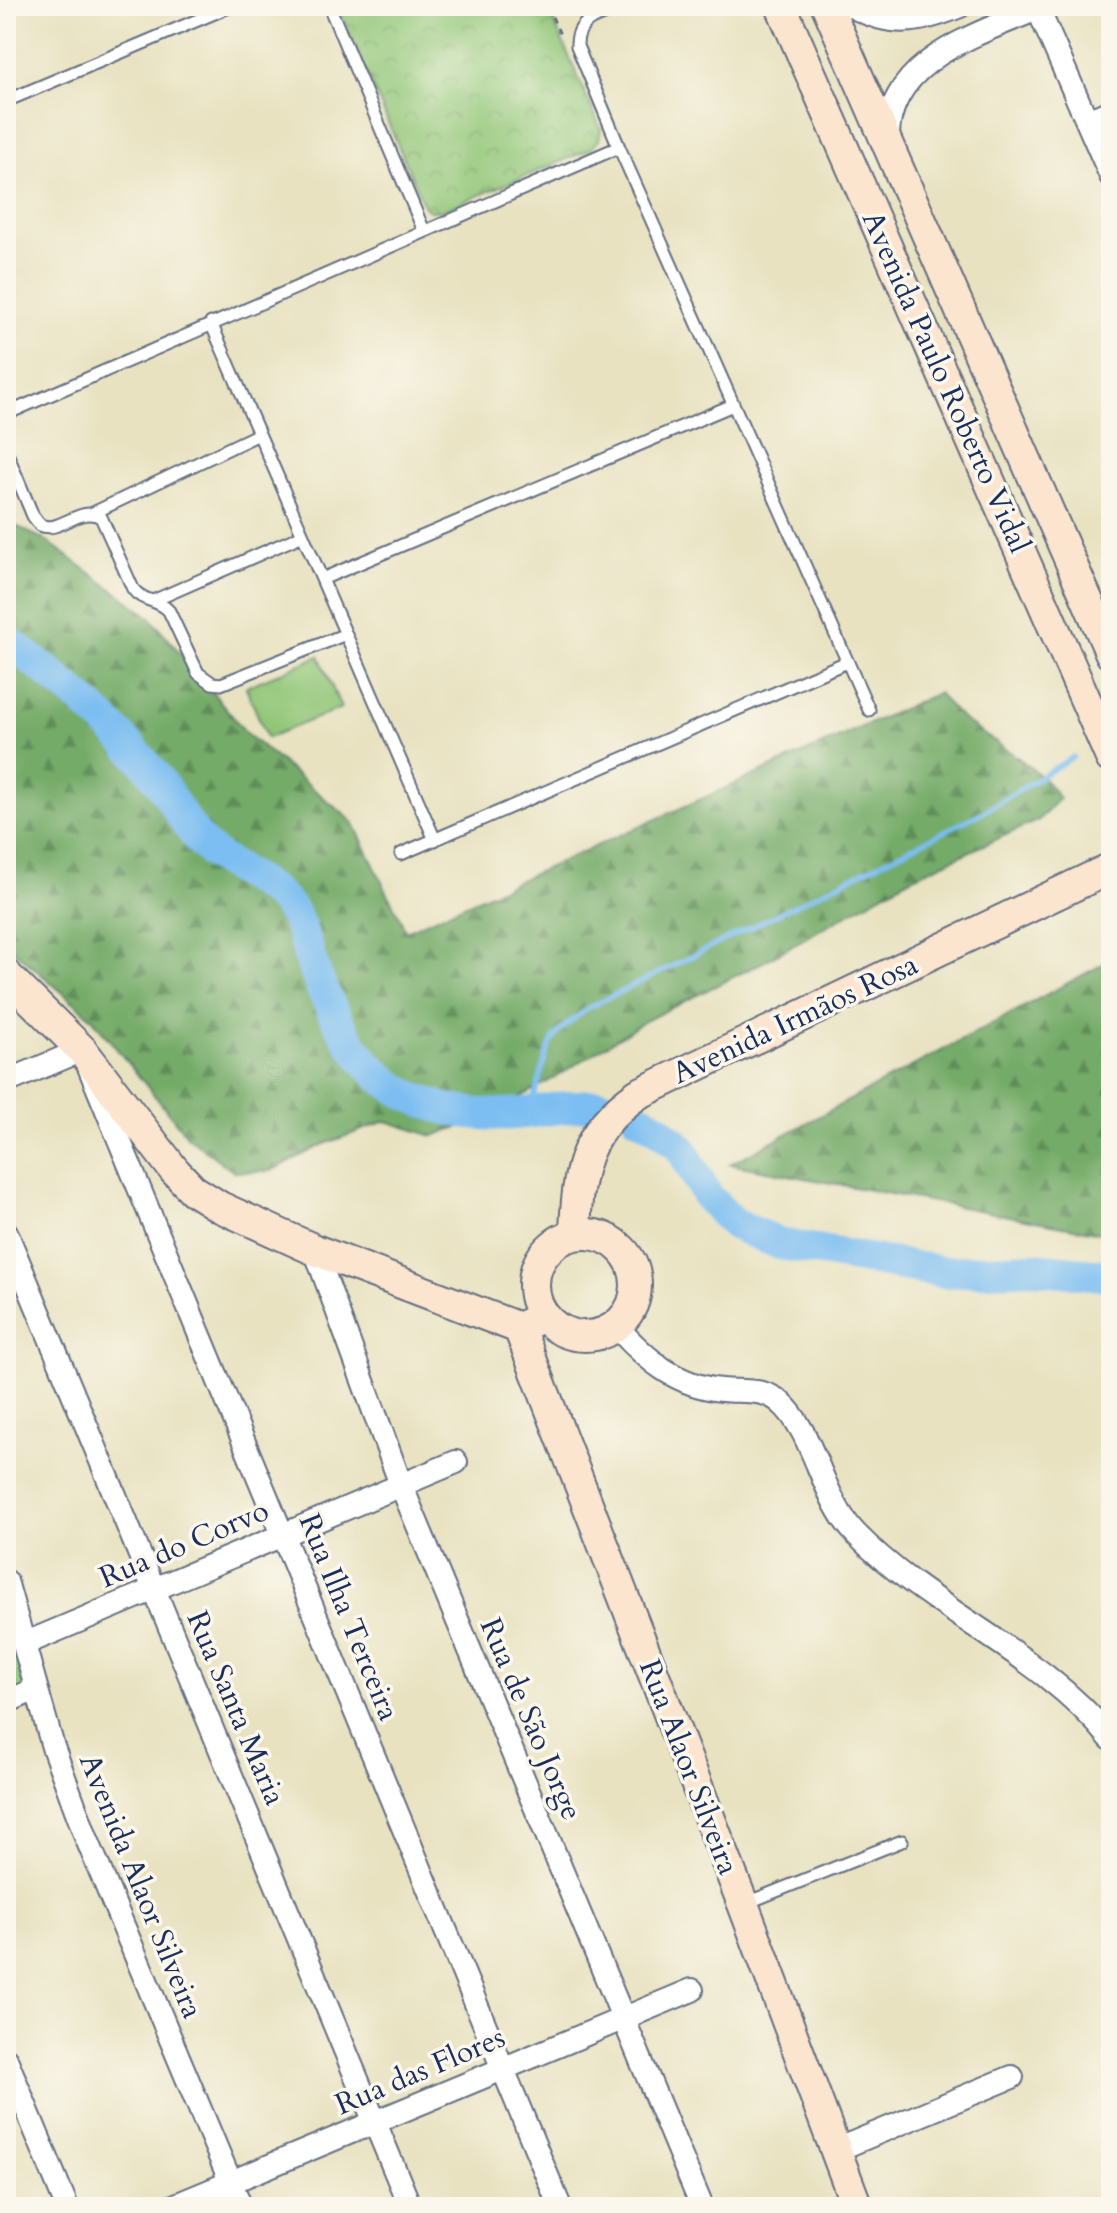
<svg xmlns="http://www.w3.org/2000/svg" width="1117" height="2213" font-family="Cardo,serif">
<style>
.green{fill:#91c677;stroke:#567a6a;stroke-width:2}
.forest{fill:url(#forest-firs);stroke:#486d63;stroke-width:2}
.park{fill:url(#park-crowns);stroke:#567a6a;stroke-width:2}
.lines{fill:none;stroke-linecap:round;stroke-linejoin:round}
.stream{stroke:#7cbef1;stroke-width:5}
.river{stroke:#7cbef1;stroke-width:32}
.lane-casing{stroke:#636e81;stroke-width:15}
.street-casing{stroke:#636e81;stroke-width:26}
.secondary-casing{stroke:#636e81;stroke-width:34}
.path{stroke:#636e81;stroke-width:3;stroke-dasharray:6 6;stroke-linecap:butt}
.lane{stroke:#fff;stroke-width:11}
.street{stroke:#fff;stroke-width:22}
.secondary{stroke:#fce5cf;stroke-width:30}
.labels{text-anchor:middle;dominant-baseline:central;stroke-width:7;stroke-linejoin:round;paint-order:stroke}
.street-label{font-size:30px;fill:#1b2f5e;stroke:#fbf7ec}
</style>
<defs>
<pattern id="forest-firs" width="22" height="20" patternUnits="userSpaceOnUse" patternTransform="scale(2)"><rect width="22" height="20" fill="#74ab68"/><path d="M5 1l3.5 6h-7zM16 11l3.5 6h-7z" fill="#5e8c59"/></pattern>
<pattern id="park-crowns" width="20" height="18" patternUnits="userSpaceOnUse" patternTransform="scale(2)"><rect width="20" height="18" fill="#91c677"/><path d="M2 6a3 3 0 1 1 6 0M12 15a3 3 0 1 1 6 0" fill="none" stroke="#7caa69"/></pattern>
</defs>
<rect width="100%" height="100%" fill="#fbf7ec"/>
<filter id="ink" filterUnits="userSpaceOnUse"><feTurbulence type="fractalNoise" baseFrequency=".0125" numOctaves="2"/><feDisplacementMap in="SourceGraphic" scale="16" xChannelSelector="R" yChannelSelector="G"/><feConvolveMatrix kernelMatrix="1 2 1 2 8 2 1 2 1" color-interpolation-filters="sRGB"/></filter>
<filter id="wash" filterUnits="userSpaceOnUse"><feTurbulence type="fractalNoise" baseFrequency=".006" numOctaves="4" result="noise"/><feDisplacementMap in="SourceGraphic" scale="32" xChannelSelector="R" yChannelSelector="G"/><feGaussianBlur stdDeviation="1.8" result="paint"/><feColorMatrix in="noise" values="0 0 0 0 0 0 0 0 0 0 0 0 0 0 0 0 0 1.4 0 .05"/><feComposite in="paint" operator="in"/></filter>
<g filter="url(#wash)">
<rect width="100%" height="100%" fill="#e8e2c1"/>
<!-- green -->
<path class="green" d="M319,656L341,708L267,738L246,687Z
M6,1612L31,1685L6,1698Z"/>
<!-- forest -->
<path class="forest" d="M6,521L47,541L150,617L247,734L353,822L406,931L938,693C945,701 952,710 960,717C993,744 1036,762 1059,799L1039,820L909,879L761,963L645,1021L556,1077L478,1121L433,1136L386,1121L322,1145L271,1171L234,1172L188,1137L91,1017L6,944Z
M1111,960V1235L730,1164Z"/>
<!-- park -->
<path class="park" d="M338,6H547L601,129L599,140L591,149L441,211H430L424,206Z"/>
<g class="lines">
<!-- stream -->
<path class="stream" d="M521,1113C545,1094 538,1056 558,1033C566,1024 579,1016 588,1008L983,812L1073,757"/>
<!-- river -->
<path class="river" d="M6,640C58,679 113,722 154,774C171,795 183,823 202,843C226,869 275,883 293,913C302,927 306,948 312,964C332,1017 361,1076 417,1099C450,1113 487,1117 523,1113C551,1110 572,1104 601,1105
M637,1116L657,1128L681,1148L708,1197L734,1224L780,1244L943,1272L1034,1268L1111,1276"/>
</g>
</g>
<g filter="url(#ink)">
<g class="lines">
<!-- lane casing -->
<g class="lane-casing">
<path id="lane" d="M329,6L424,231
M629,6C605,14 576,16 577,46L619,147L869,710
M6,101L231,6
M211,323L435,840
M6,414L619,147
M6,451L33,516L40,525C61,534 78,505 101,517L133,589C142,602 159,599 169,611L198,673L212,683L221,684L346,634
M93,513L259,434
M322,579L733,405
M155,600L303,535
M401,854L847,662
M744,1904L902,1841"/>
</g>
<!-- street casing -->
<g class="street-casing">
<path id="street" d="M852,6C892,28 919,23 960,6
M1038,9L1111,176
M1087,121L1111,111
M888,141C885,58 983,33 1044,6
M6,1082L82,1050L560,2207
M6,1232L410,2207
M315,1250L401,1485L702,2207
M616,1326C646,1359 676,1386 722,1390C743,1392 763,1388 780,1402C815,1432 821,1498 856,1534C932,1612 1041,1652 1111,1739
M6,1581L53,1747L86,1837L241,2207
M24,1644L456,1462
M6,1702L36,1689
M6,2059L67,2207
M836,2150L1012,2077
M171,2207L692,1990"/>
</g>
<!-- secondary casing -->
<g class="secondary-casing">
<path id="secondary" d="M781,6L1111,758
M827,6L1111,654
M6,975L82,1050L174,1170L193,1190L220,1207L315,1250L519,1328L544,1316
M534 1285a51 51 0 1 1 102 0a51 51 0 1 1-102 0Z
M575,1234C577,1171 584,1131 638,1094L1111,868
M519,1328L743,1904L857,2207"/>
</g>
<!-- path -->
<path class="path" d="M547,6L562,39"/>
<!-- lane -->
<use href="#lane" class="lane"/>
<!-- street -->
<use href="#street" class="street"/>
<!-- secondary -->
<use href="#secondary" class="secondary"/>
</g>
</g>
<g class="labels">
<!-- street labels -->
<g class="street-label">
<text transform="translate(946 382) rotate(66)">Avenida Paulo Roberto Vidal</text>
<text transform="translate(795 1019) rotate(-25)">Avenida Irmãos Rosa</text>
<text transform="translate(184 1544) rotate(-23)">Rua do Corvo</text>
<text transform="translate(349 1617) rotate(68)">Rua Ilha Terceira</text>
<text transform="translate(236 1708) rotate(67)">Rua Santa Maria</text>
<text transform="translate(531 1719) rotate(67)">Rua de São Jorge</text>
<text transform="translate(689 1767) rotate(69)">Rua Alaor Silveira</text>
<text transform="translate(141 1886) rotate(68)">Avenida Alaor Silveira</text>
<text transform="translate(420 2071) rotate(-23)">Rua das Flores</text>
</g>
</g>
<!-- margin -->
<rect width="1117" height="2213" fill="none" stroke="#fbf7ec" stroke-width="32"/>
</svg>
